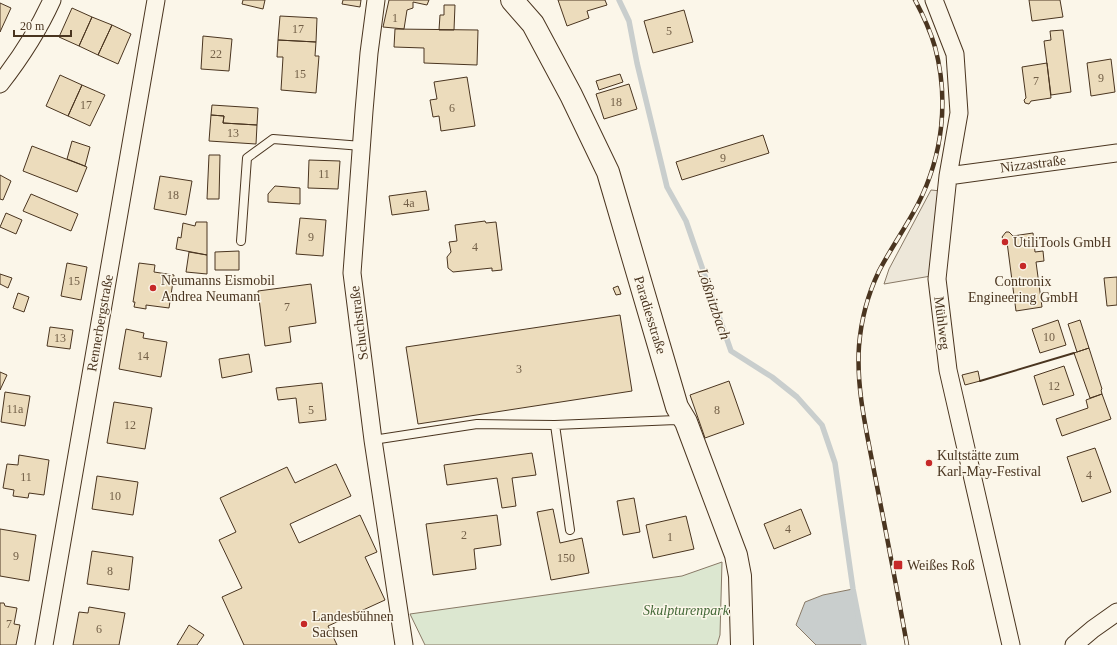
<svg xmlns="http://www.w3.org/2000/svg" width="1117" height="645" font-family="Georgia,serif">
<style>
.green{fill:#dce7d0;stroke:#887966}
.parking{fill:#ede7d9;stroke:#887966}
.water{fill:#c9cecd;stroke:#887966}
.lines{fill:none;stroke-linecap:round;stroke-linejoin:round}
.stream{stroke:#c9cecd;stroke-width:5.5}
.building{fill:#ecdcbc;stroke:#4a3520}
.lane-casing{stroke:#4a3520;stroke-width:10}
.street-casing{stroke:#4a3520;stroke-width:19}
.secondary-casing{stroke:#4a3520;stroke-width:24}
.lane{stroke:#fbf6e9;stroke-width:8}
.street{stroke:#fbf6e9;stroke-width:17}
.secondary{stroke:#fbf6e9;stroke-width:22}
.rail-casing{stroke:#4a3520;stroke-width:4.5}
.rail{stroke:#fbf6e9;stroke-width:3;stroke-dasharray:9;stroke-linecap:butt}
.wall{stroke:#4a3520;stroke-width:2}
.poi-dot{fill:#c62828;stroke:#fbf6e9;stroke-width:1.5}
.labels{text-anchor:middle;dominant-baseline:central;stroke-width:3;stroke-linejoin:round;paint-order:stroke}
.number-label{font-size:12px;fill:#725f47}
.street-label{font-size:14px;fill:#4a3520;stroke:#fbf6e9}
.poi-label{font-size:14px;fill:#4a3520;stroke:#fbf6e9;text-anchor:start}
.park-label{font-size:14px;font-style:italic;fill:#436837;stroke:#fbf6e9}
.water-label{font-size:15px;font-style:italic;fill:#4a3520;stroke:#fbf6e9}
</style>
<rect width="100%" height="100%" fill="#fbf6e9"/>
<!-- green -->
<path class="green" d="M722,562L720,635L717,645H425L410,614L682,576Z"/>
<!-- parking -->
<path class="parking" d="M931,190L941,191L931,276L884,284L889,269Z"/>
<!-- water -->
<path class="water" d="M853,589L864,645H816L796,625L805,602L823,595Z"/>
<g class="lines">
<!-- stream -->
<path class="stream" d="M619,0L629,21L637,63L667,187L686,221L731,351L772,377L797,397L822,425L835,463L853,589L864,645"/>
</g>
<!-- building -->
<path class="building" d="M243,0H265L263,9L242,4Z
M343,0H361L360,7L342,4Z
M389,0H429L427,5L413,2V8L407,10L404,29L383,27Z
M558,0H605L607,5L587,11L589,18L567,26Z
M1029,0H1060L1063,17L1032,21Z
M0,3L11,8L0,32Z
M444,5H455L454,30H439L440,15H444Z
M72,8L92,17L79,46L59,37Z
M684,10L693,42L653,53L644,21Z
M280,16L317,18L316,42L278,40Z
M92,17L112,25L98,55L79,46Z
M112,25L131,34L118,64L98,55Z
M395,29L478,30L477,65L424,63V48L394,47Z
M1063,30L1071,92L1051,95L1044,41L1051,40L1050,31Z
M203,36L232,39L229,71L201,69Z
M278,40L316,42L315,56H319L316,93L281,90L283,57H277Z
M1111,59L1115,92L1091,96L1087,63Z
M1047,63L1051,98L1031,101L1029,104L1025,103L1024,100L1026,98L1022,67Z
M620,74L623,82L599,90L596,81Z
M60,75L82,85L68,116L46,106Z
M467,77L475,126L441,131L439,116L433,117L430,100L437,99L434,82Z
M629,84L637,109L604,119L596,94Z
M82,85L105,95L90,126L68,116Z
M212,105L258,108L257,125L223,123L224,116L211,115Z
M211,115L224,116L223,123L257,125L256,144L209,141Z
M763,135L769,153L682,180L676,162Z
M72,141L90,147L85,166L67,159Z
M32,146L87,167L77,192L23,171Z
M209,155H220L219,199H207Z
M309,160L340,161L338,189L308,188Z
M0,175L11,181L3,200L0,199Z
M160,176L192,181L186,215L154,209Z
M275,186L300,188V204L268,202V194Z
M426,191L429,210L392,215L389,196Z
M31,194L78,214L71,231L23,211Z
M6,213L22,220L16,234L0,227Z
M300,218L326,220L323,256L296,254Z
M485,221L486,223L496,222L502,270L492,271V268L453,272L448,268L447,257L451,252L449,242L457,241L455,225Z
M196,222H207V255L176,249L178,237L181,238L183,223L195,226Z
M1006,232H1009L1013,236L1033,233L1035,252L1043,251L1044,261L1036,262L1042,307L1016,311L1007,242H1005L1002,237Z
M239,251V270H215V252Z
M189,252L207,255V274L186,272Z
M67,263L87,267L81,300L61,296Z
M139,263L155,265L154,272L174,275L169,308L146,305V309L134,307L135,302H133Z
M0,274L12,278L8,288L0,284Z
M1117,277V305L1107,306L1104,278Z
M311,284L316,323L289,327L291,342L265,346L258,291Z
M618,286L621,294L616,295L613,288Z
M18,293L29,297L24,312L13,308Z
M620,315L632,391L418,424L406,347Z
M1058,320L1066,345L1040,353L1032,329Z
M1080,320L1089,348L1077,352L1068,324Z
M50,327L73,330L70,349L47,346Z
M126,329L144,333L143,338L167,342L161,377L119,369Z
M1089,348L1102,389L1101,390L1102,394L1090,398L1074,353Z
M249,354L252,372L222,378L219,359Z
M1064,366L1074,395L1043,405L1034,376Z
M978,371L980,381L965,385L962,375Z
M0,372L7,375L0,390Z
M729,381L744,424L705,438L690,395Z
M322,383L326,420L299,423L296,398L278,400L276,388Z
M5,392L30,396L25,426L1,422Z
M1102,394L1111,419L1062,436L1056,419L1088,408L1086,400Z
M114,402L152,408L145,449L107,443Z
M1095,448L1111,492L1082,502L1067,457Z
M532,453L536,475L512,478L516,506L502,508L497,478L447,485L444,465Z
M19,455L49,460L44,495L29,493L28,498L13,496L14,490L3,488L7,464L18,465Z
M336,464L351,496L290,524L299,543L360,515L377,552L365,557L385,600L328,626L337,645H244L222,597L242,588L219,540L236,532L220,498L287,467L295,483Z
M97,476L138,482L133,515L92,509Z
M634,498L640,532L623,535L617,501Z
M553,509L560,543L582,538L589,573L551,580L537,512Z
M801,509L811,534L774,549L764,524Z
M497,515L501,545L474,549L476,569L433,575L426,524Z
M686,516L694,549L653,558L646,525Z
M0,529L36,535L29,581L0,576Z
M92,551L133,557L129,590L87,584Z
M0,603H4L5,606L17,608L14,624L20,625L16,645H0Z
M89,607L125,613L119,645H73L79,612L88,613Z
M189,625L204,635L197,645H177Z"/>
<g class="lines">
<!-- lane casing -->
<g class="lane-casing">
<path id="lane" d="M241,241L247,158L273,139L362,146
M555,425L570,530
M373,440L477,424L555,425L676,420L683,422"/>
</g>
<!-- street casing -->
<g class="street-casing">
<path id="street" d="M376,0L369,53L364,111L352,273L373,440L404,645
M934,0L955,54L959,113L948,176L937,279L948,370L1011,645
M0,84C21,57 38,31 52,0
M948,176L1117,153
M44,645L156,0
M1074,645L1093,629L1117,612"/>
</g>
<!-- secondary casing -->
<g class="secondary-casing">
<path id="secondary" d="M512,0L533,24L571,95L608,172L677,407L686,422L736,555L740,576L742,645"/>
</g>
<!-- lane -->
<use href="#lane" class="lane"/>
<!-- street -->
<use href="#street" class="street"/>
<!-- secondary -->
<use href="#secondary" class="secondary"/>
<!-- rail casing -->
<g class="rail-casing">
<path id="rail" d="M907,645C897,589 886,532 875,476C867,433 856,389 859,346C861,320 868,294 879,271C891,248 906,227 918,204C943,155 949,99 935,47C930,30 923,15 915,0"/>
</g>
<!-- rail -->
<use href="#rail" class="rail"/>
<!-- wall -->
<path class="wall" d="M980,381L1074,353"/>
</g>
<!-- markers -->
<g class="poi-dot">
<circle cx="1005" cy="242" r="4"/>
<circle cx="1023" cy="266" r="4"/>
<circle cx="153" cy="288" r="4"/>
<circle cx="929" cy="463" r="4"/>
<rect x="893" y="560" width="10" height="10" rx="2"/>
<circle cx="304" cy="624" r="4"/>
</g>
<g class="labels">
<!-- number labels -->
<g class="number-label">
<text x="395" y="18">1</text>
<text x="298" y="29">17</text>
<text x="669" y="31">5</text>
<text x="216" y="54">22</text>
<text x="300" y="74">15</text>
<text x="1101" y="78">9</text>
<text x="1036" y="81">7</text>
<text x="616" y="102">18</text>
<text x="86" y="105">17</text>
<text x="452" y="108">6</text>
<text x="233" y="133">13</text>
<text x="723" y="158">9</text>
<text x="324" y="174">11</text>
<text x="173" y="195">18</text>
<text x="409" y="203">4a</text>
<text x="311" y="237">9</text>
<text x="475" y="247">4</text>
<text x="74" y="281">15</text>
<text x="287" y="307">7</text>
<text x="1049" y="337">10</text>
<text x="60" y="338">13</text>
<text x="143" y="356">14</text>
<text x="519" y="369">3</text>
<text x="1054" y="386">12</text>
<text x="15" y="409">11a</text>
<text x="311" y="410">5</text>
<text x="717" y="410">8</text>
<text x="130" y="425">12</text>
<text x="1089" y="475">4</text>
<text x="26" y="477">11</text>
<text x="115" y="496">10</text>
<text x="788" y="529">4</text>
<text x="464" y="535">2</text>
<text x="670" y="537">1</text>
<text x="16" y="556">9</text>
<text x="566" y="558">150</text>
<text x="110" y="571">8</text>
<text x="9" y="624">7</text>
<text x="99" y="629">6</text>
</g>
<!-- street labels -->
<g class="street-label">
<text transform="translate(1033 164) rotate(-7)">Nizzastraße</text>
<text transform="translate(650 315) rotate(73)">Paradiesstraße</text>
<text transform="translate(100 323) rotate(-80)">Rennerbergstraße</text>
<text transform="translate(359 323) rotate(-97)">Schuchstraße</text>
<text transform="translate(942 323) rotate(83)">Mühlweg</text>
</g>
<!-- poi labels -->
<g class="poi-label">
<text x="1013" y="242">UtiliTools GmbH</text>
<text x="161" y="280">Neumanns Eismobil<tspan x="161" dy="16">Andrea Neumann</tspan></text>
<text x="1023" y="281" text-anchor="middle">Contronix<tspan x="1023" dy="16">Engineering GmbH</tspan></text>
<text x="937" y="455">Kultstätte zum<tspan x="937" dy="16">Karl-May-Festival</tspan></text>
<text x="907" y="565">Weißes Roß</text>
<text x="312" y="616">Landesbühnen<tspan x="312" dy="16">Sachsen</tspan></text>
</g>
<!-- park labels -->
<g class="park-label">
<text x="686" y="610">Skulpturenpark</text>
</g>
<!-- water labels -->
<g class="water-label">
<text transform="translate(714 304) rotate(71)">Lößnitzbach</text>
</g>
</g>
<!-- scale -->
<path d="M14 30v6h57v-6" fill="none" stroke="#4a3520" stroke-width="2"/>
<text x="20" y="30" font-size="12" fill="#4a3520" stroke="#fbf6e9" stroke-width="3" paint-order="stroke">20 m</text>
</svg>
